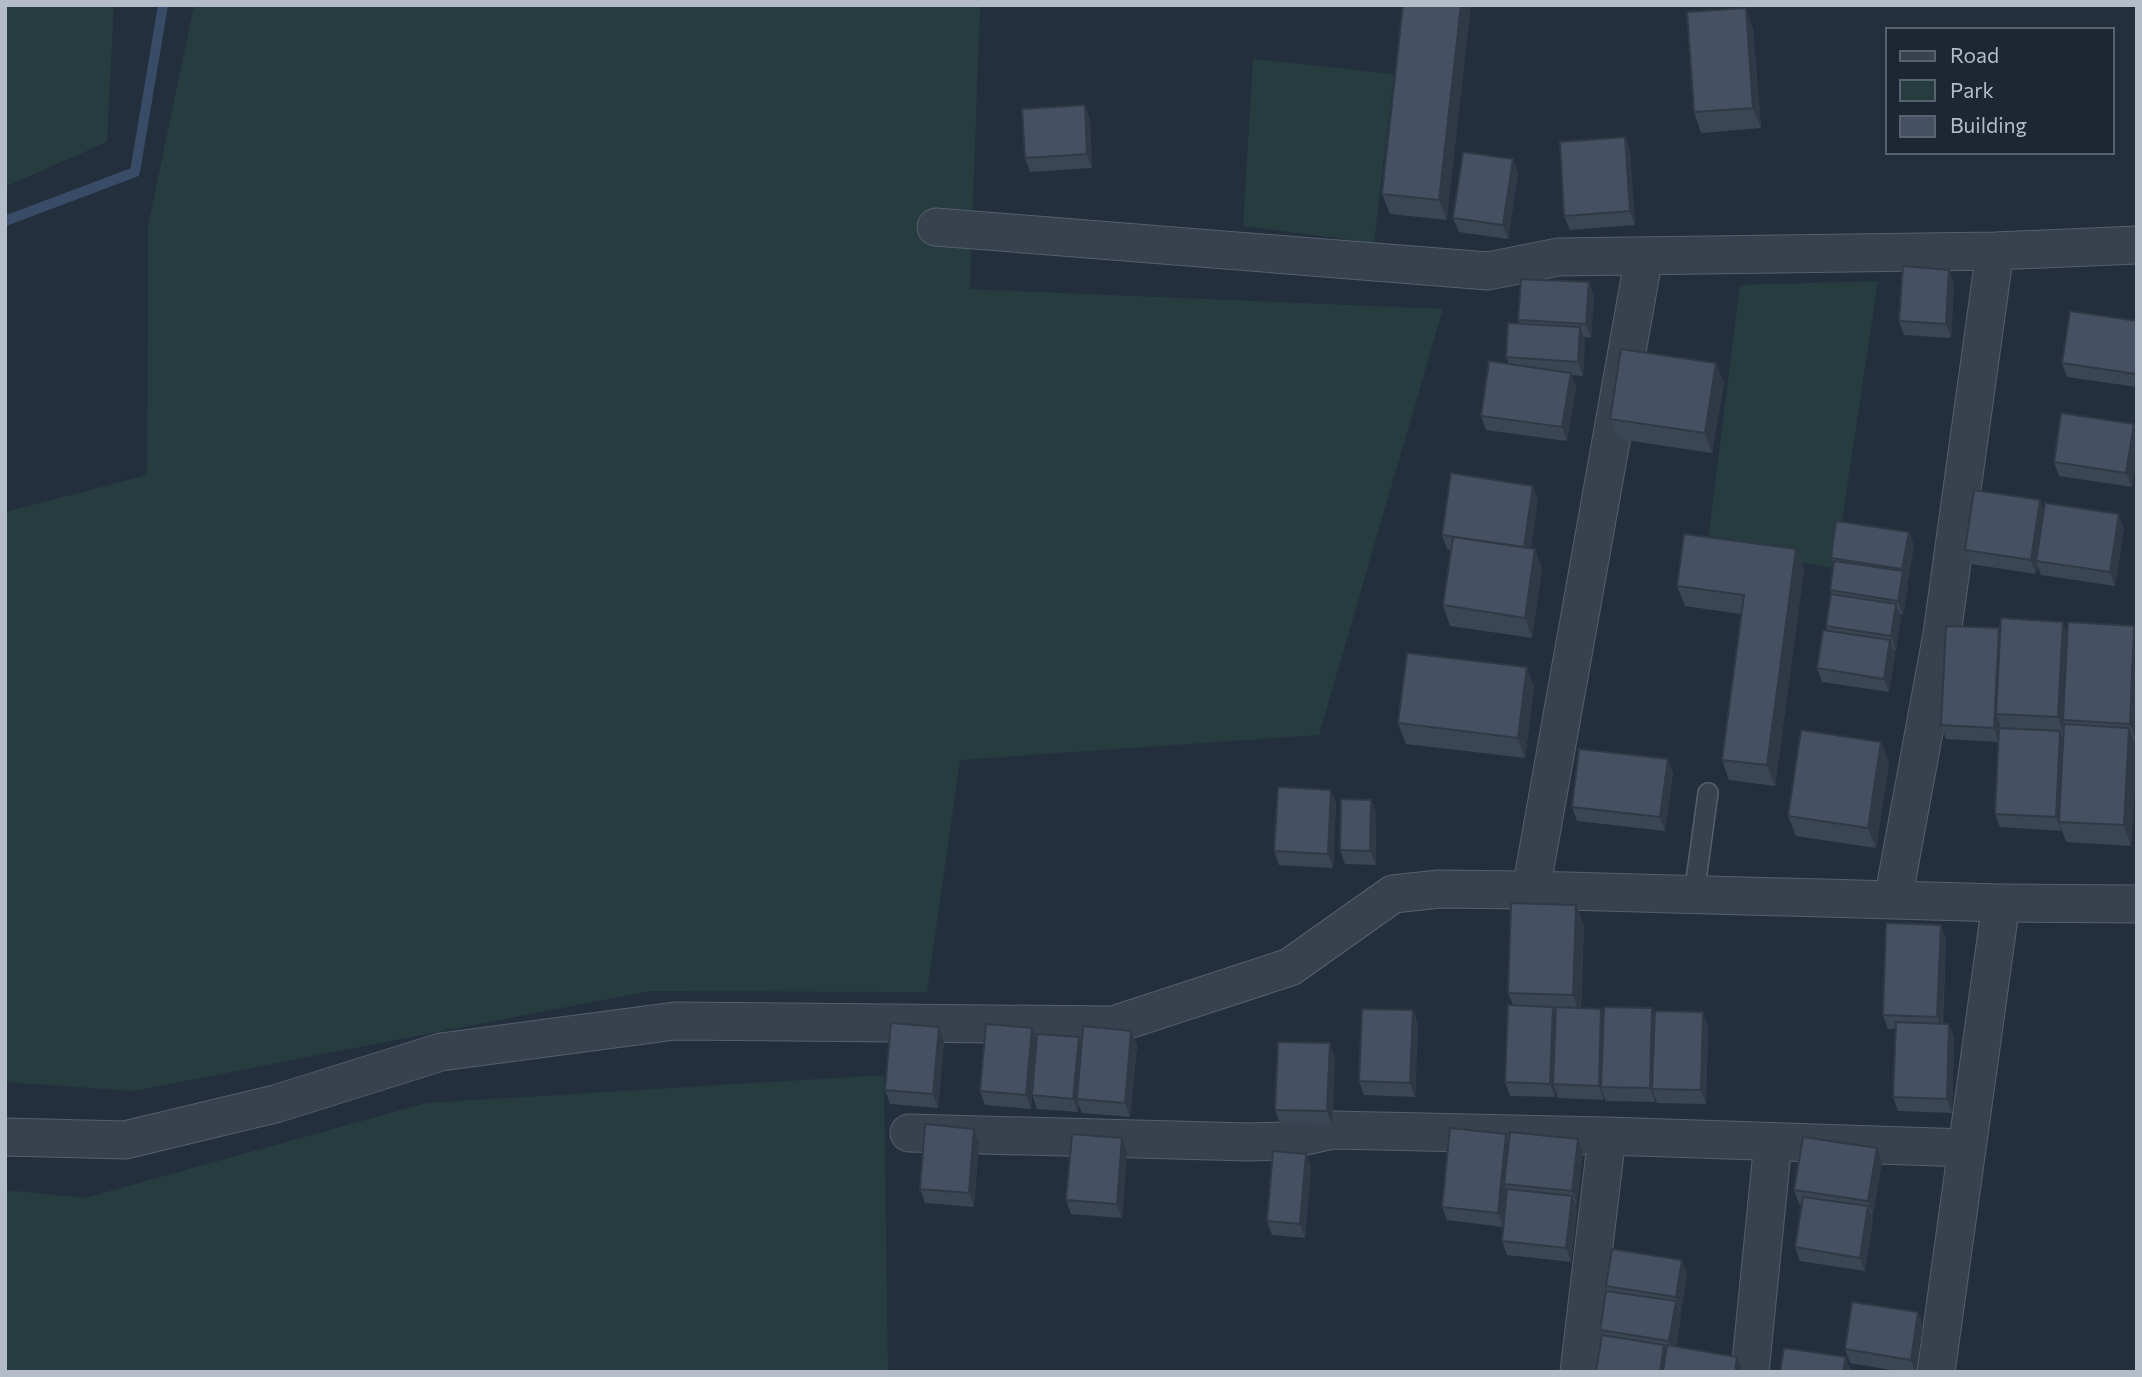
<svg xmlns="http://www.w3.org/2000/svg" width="2142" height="1377" font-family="Commissioner,sans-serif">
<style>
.green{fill:#263c3f}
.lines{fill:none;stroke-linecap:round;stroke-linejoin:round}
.stream{stroke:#394c67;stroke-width:10}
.lane-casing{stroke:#565f6c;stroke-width:22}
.street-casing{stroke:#565f6c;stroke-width:39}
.lane{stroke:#38414e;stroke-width:19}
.street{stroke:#38414e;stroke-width:37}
.wall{fill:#3b4654}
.shaded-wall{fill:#303945}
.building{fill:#455162;stroke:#303945;stroke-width:2}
</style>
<rect width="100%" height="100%" fill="#242f3e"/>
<!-- green -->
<path class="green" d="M5,5H114L107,142L5,187Z
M194,5H980L970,289L1443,309L1319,735L960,760L927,992L650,991L133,1091L5,1082V512L147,475L148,226Z
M1253,59L1394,74L1374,243L1243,226Z
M1878,281L1835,568L1707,549L1740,285Z
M884,1075L888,1372H5V1190L85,1198L426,1103Z"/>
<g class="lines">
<!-- stream -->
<path class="stream" d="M5,221L135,172L163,5"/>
<!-- lane casing -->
<g class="lane-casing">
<path id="lane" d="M1694,895L1708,793"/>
</g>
<!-- street casing -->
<g class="street-casing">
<path id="street" d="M936,227L1488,271L1558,257L1995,251L2137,245
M1531,890L1644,256
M1893,900L1942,634L1995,251
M909,1133L1249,1142L1283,1141L1333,1130L1607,1136L1967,1148
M5,1137L125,1140L275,1104L441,1052L675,1021L1113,1025L1290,967L1393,894L1439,889L1531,890L2001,903L2137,904
M1579,1372L1607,1136
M1750,1372L1773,1142
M1936,1372L2001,903"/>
</g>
<!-- lane -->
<use href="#lane" class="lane"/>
<!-- street -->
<use href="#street" class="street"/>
</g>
<!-- wall -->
<path class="wall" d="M1403,5L1447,220L1390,214L1382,194Z
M1746,8L1753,29L1761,128L1701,133L1694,112Z
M1090,119L1092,168L1030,172L1025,158Z
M1625,137L1630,151L1635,225L1570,230L1564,216Z
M1518,173L1508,239L1459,232L1453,218Z
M1949,270L1954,284L1951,338L1904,335L1899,321Z
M1589,282L1594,296L1591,338L1583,337L1585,341L1583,376L1571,375L1576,387L1567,441L1486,430L1481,416L1509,364L1506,357L1519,323L1518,320Z
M2137,321V387L2067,377L2062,363Z
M1716,363L1724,383L1712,453L1618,439L1610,419Z
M2134,424L2137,433V450L2132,487L2059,476L2054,462Z
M1533,486L1538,500L1530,548L1535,549L1542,569L1532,638L1450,626L1443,605L1451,550L1447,549L1442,535Z
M2043,511L2124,528L2115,586L2041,575L2037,565L2036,574L1970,564L1965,550Z
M1909,532L1914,546L1907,582L1908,585L1903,615L1900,614L1901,618L1896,650H1894L1895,654L1889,692L1822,682L1817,668L1827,630L1826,626L1831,594L1830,590L1834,565L1831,558Z
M1796,549L1804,569L1775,786L1729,780L1722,760L1741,614L1685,606L1677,586Z
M2134,626L2137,632V744H2135L2137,751L2131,846L2066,842L2061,828V831L2000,827L1995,814L1998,742L1946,739L1941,725L2067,633Z
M1527,667L1534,687L1525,758L1406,744L1398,723Z
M1881,742L1889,763L1876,848L1796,836L1788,816Z
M1668,759L1673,773L1665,831L1577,821L1572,807Z
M1371,800L1376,813V865L1345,864L1340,850Z
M1336,803L1333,868L1279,865L1274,851Z
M1584,925L1581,1008L1601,1009L1604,1015H1655L1708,1026L1706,1104L1657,1103L1655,1097V1102L1606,1101L1604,1096V1100L1558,1098L1556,1091L1555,1097L1510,1096L1505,1082L1513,1005L1508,993Z
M1941,925L1946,939L1943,1024H1949L1954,1038L1952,1113L1898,1111L1893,1097L1896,1029H1888L1883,1015Z
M1413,1010L1418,1024L1415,1097L1364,1095L1359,1081Z
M939,1027L944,1041L938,1108L890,1104L885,1090Z
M1032,1028L1037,1041L1031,1109L985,1105L980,1091Z
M1131,1031L1137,1045L1130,1117L1082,1113L1079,1105L1078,1112L1037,1109L1032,1095L1082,1044Z
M1335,1057L1332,1125L1280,1123L1275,1110Z
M974,1129L979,1143L974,1207L925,1203L920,1189Z
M1506,1134L1509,1142L1578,1139L1583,1153L1577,1205H1575L1577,1210L1571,1262L1507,1255L1502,1241L1507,1190L1503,1227L1447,1220L1442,1207Z
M1122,1138L1127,1152L1122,1218L1071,1214L1066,1200Z
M1877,1148L1882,1162L1873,1215L1871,1214L1873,1220L1865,1271L1800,1261L1795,1247L1801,1204H1799L1794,1190Z
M1306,1154L1311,1168L1305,1238L1272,1235L1267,1221Z
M1682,1260L1687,1274L1681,1311H1679L1681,1315L1676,1347L1737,1357L1742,1372H1596L1602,1335L1600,1330L1608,1291L1606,1286Z
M1923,1326L1916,1372H1904L1850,1363L1845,1349Z"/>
<!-- shaded-wall -->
<path class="shaded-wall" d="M1461,5H1471L1447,220L1439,200Z
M1746,8L1753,29L1761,128L1753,108Z
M1085,105L1090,119L1092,168L1087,154Z
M1625,137L1630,151L1635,225L1630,211Z
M1513,159L1518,173L1508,239L1503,225Z
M1949,270L1954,284L1951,338L1946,324Z
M1589,282L1594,296L1591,338L1586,324Z
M1580,327L1585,341L1583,376L1578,362Z
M1716,363L1724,383L1712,453L1705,433Z
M1571,373L1576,387L1567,441L1562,427Z
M2134,424L2137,433V450L2132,487L2126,473Z
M1533,486L1538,500L1529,561L1524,547Z
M2040,500L2045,514L2036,561L2037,565L2036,574L2031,560Z
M2119,514L2124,528L2115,586L2110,572Z
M1909,532L1914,546L1908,582L1902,569Z
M1535,549L1542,569L1532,638L1525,618Z
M1796,549L1804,569L1775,786L1767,765Z
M1903,571L1908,585L1903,615L1898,601Z
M1896,604L1901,618L1896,650L1891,636Z
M2063,622L2070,642L2063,720L2066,728L2065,737L2058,717Z
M2134,626L2137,632V743L2130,724Z
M1999,628L2004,642L1996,714L2000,724L1999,742L1994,728Z
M1890,640L1895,654L1889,692L1884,679Z
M1527,667L1534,687L1525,758L1518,738Z
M2129,728L2137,748L2131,846L2124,825Z
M2060,731L2065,745L2059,822L2061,831L2056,817Z
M1881,742L1889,763L1876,848L1868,828Z
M1668,759L1673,773L1665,831L1660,817Z
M1331,790L1336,803L1333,868L1328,854Z
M1371,800L1376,813V865L1370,851Z
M1576,905L1584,925L1580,1015L1573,995Z
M1941,925L1946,939L1942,1031L1937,1017Z
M1553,1007L1558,1020L1553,1084L1556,1091L1555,1097L1550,1084Z
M1652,1008L1657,1022L1652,1089L1655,1097V1102L1650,1088Z
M1601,1009L1606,1023L1601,1087L1604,1096V1100L1599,1086Z
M1413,1010L1418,1024L1415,1097L1410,1083Z
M1703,1012L1708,1026L1706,1104L1701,1090Z
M1949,1024L1954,1038L1952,1113L1947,1099Z
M939,1027L944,1041L938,1108L933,1094Z
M1032,1028L1037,1041L1031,1109L1026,1095Z
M1131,1031L1137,1045L1130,1117L1125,1103Z
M1079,1037L1084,1051L1077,1099L1079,1105L1078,1112L1073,1099Z
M1330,1043L1335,1057L1332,1125L1327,1111Z
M974,1129L979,1143L974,1207L969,1193Z
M1506,1134L1511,1148L1504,1184L1507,1190L1503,1227L1498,1213Z
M1122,1138L1127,1152L1122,1218L1117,1204Z
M1578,1139L1583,1153L1577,1205L1572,1191Z
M1877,1148L1882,1162L1873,1215L1868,1201Z
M1306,1154L1311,1168L1305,1238L1300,1224Z
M1572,1196L1577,1210L1571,1262L1566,1248Z
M1868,1206L1873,1220L1865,1271L1860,1258Z
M1682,1260L1687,1274L1681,1311L1676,1297Z
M1676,1301L1681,1315L1674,1355L1669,1341Z
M1918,1312L1923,1326L1916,1372H1915L1911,1360Z
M1664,1345L1669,1359L1667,1372H1660Z
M1737,1357L1742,1370V1372H1735Z
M1846,1357L1851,1371V1372H1843Z"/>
<!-- building -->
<path class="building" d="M1403,5H1461L1439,200L1382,194Z
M1746,8L1753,108L1694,112L1687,12Z
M1085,105L1087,154L1025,158L1022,109Z
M1625,137L1630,211L1564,216L1560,142Z
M1463,152L1513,159L1503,225L1453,218Z
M1903,266L1949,270L1946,324L1899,321Z
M1521,279L1589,282L1586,324L1518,320Z
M2070,311L2137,321L2136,374L2062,363Z
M1508,323L1580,327L1578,362L1506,357Z
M1621,349L1716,363L1705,433L1610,419Z
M1489,361L1571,373L1562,427L1481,416Z
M2061,413L2134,424L2126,473L2054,462Z
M1451,473L1533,486L1524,547L1442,535Z
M1974,490L2040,500L2031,560L1965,550Z
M2045,503L2119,514L2110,572L2036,561Z
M1836,521L1909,532L1902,569L1831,558Z
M1684,534L1796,549L1767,765L1722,760L1744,595L1677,586Z
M1453,537L1535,549L1525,618L1443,605Z
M1834,561L1903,571L1898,601L1830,590Z
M1831,594L1896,604L1891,636L1826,626Z
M2001,618L2063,622L2058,717L1996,714Z
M2068,622L2134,626L2130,724L2063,720Z
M1946,626L1999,628L1994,728L1941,725Z
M1823,630L1890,640L1884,679L1817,668Z
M1407,653L1527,667L1518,738L1398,723Z
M2064,724L2129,728L2124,825L2059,822Z
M1999,728L2060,731L2056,817L1995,814Z
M1801,730L1881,742L1868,828L1788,816Z
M1579,749L1668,759L1660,817L1572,807Z
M1278,787L1331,790L1328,854L1274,851Z
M1341,799L1371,800L1370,851L1340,850Z
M1511,903L1576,905L1573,995L1508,993Z
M1886,923L1941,925L1937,1017L1883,1015Z
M1508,1005L1553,1007L1550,1084L1505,1082Z
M1556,1007L1601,1009L1599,1086L1553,1084Z
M1604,1007L1652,1008L1650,1088L1601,1087Z
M1362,1009L1413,1010L1410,1083L1359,1081Z
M1655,1011L1703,1012L1701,1090L1652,1089Z
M1896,1022L1949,1024L1947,1099L1893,1097Z
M891,1023L939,1027L933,1094L885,1090Z
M986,1024L1032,1028L1026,1095L980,1091Z
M1083,1026L1131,1031L1125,1103L1077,1099Z
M1037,1034L1079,1037L1073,1099L1032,1095Z
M1278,1042L1330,1043L1327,1111L1275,1110Z
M925,1124L974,1129L969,1193L920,1189Z
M1450,1128L1506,1134L1498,1213L1442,1207Z
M1510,1132L1578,1139L1572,1191L1504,1184Z
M1072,1134L1122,1138L1117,1204L1066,1200Z
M1803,1137L1877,1148L1868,1201L1794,1190Z
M1273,1151L1306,1154L1300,1224L1267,1221Z
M1507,1189L1572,1196L1566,1248L1502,1241Z
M1803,1197L1868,1206L1860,1258L1795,1247Z
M1612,1249L1682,1260L1676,1297L1606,1286Z
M1606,1291L1676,1301L1669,1341L1600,1330Z
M1852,1302L1918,1312L1911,1360L1845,1349Z
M1602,1335L1664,1345L1660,1372H1596Z
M1667,1345L1737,1357L1735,1372H1663Z
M1784,1348L1846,1357L1843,1372H1780Z"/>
<!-- border -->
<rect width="2142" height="1377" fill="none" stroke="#b4bcc9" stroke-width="14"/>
<!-- legend -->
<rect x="1886" y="28" width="228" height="126" fill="#1d2633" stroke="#59626f" stroke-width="2"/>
<rect x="1900" y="51" width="35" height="10" fill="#38414e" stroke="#59626f" stroke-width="2"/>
<text x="1950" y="63" font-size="21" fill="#b4bcc9">Road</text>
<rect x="1900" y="80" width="35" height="21" fill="#263c3f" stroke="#59626f" stroke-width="2"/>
<text x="1950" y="98" font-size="21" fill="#b4bcc9">Park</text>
<rect x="1900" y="116" width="35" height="21" fill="#455162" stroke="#59626f" stroke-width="2"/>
<text x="1950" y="133" font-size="21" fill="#b4bcc9">Building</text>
</svg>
